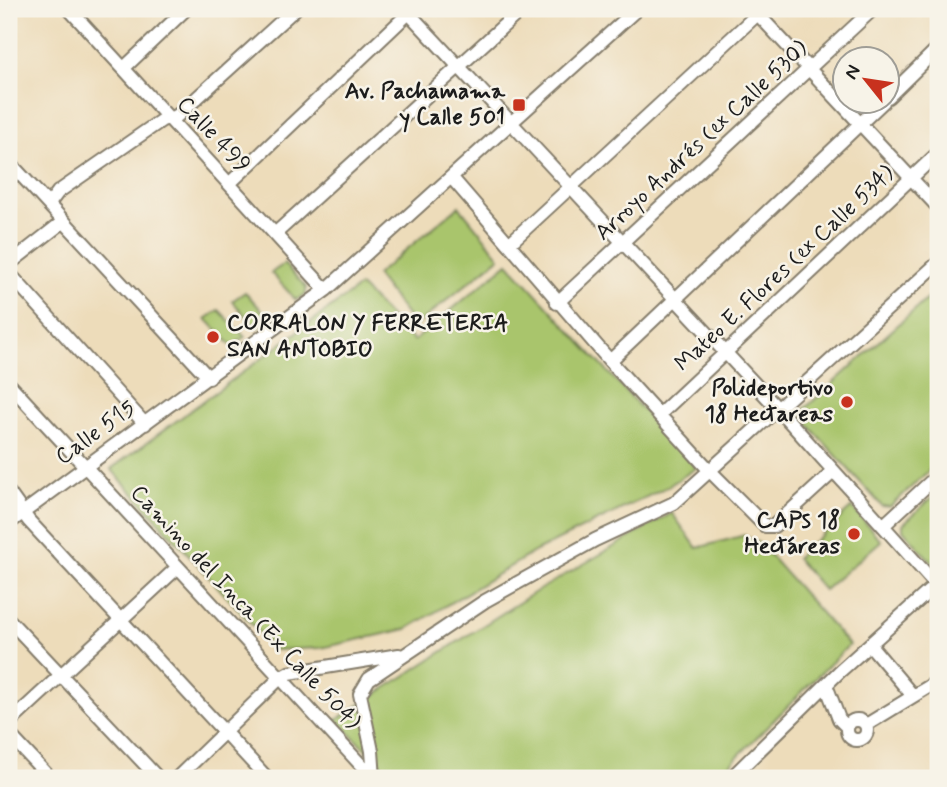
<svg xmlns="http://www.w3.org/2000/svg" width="947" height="787" font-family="Mynerve,sans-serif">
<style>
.green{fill:#a9c56c;stroke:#627044;stroke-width:2}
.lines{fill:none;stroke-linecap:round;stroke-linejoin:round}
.minor-casing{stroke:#847c6b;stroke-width:16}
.minor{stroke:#fff;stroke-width:12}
.poi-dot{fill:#c8321e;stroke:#f7f3e8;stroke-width:2.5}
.labels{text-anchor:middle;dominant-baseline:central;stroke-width:5;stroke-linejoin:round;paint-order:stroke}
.poi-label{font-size:23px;font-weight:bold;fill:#1c1c1c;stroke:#f7f3e8;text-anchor:end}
.street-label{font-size:23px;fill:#1c1c1c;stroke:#f7f3e8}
</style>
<rect width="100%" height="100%" fill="#f7f3e8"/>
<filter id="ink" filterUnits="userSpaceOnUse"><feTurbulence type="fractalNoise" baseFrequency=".0143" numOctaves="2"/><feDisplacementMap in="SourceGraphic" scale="14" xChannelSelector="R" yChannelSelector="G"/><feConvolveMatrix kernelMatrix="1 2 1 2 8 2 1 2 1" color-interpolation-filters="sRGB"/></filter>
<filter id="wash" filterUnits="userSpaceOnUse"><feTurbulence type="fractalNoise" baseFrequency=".00686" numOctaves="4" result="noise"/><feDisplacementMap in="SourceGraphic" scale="28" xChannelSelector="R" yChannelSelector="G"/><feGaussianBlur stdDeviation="1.57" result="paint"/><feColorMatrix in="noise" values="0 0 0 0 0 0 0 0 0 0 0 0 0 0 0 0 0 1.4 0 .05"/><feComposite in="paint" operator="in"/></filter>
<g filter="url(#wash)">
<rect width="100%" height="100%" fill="#eddcba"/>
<!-- green -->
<path class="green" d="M459,206L500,257L415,326L376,275Z
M508,263L696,468L667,487L536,551L407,629L321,648L275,650L111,469L360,286L414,341Z
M284,264L306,287V294L296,300L271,273Z
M938,289V462L890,507L882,506L802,418V411Z
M245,292L270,319L257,328L232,301Z
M219,310L245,337L232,346L206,319Z
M938,492V566L934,565L903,530V524Z
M852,507L881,541L824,590L796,558Z
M672,513L697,548L745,535L761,545L849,645L716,778H395L336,720L537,591Z"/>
</g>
<g filter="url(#ink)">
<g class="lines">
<!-- minor casing -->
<g class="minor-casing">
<path id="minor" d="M69,9L326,290
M405,9L779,410L938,587
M753,9L938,207
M124,68L186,9
M888,97L938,48
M9,162L209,378
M452,178L610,361L711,472L765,526H774L833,472
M230,183L413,9
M49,204L58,192L162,120L177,116L295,9
M276,233L522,9
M509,244L763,9
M9,264L64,221
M9,273L145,424
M557,303L873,9
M610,361L883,102
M9,384L373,778
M659,415L938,153
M9,493L29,521L267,778
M9,523L326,290L637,9
M883,526L938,475
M9,620L158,778
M871,646L913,696
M826,685L839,719L847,727
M847 730a10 10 0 1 1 20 0a10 10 0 1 1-20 0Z
M9,723L178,567
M866,725L938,681
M9,734L50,778
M177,778L280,678L289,673L399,655
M374,778L372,751L360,694L369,679L485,601L595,540L674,503L938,263
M731,778L839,672L938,583"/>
</g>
<!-- minor -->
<use href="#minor" class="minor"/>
</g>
</g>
<!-- markers -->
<g class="poi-dot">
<rect x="512" y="98" width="14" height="14" rx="3.5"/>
<circle cx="213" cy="337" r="7"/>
<circle cx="847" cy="402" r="7"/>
<circle cx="854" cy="534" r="7"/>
</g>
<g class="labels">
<!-- poi labels -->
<g class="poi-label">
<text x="505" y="92">Av. Pachamama<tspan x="505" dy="26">y Calle 501</tspan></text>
<text x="227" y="324" text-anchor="start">CORRALON Y FERRETERIA<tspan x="227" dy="26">SAN ANTOBIO</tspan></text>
<text x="833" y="389">Polideportivo<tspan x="833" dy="26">18 Hectareas</tspan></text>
<text x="840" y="521">CAPs 18<tspan x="840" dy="26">Hectáreas</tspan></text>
</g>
<!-- street labels -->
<g class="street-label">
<text transform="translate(213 135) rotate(47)">Calle 499</text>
<text transform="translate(702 141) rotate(-43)">Arroyo Andrés (ex Calle 530)</text>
<text transform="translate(785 269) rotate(-43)">Mateo E. Flores (ex Calle 534)</text>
<text transform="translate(96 433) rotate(-36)">Calle 515</text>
<text transform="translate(245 608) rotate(47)">Camino del Inca (Ex Calle 504)</text>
</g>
</g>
<!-- margin -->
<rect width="947" height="787" fill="none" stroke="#f7f3e8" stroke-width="35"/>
<!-- north arrow -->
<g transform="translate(866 80) rotate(300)"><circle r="33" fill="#f7f3e8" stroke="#9f9d96" stroke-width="2"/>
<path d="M0-5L12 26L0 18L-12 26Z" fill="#c8321e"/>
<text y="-10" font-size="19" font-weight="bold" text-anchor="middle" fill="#1c1c1c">N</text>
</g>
</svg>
